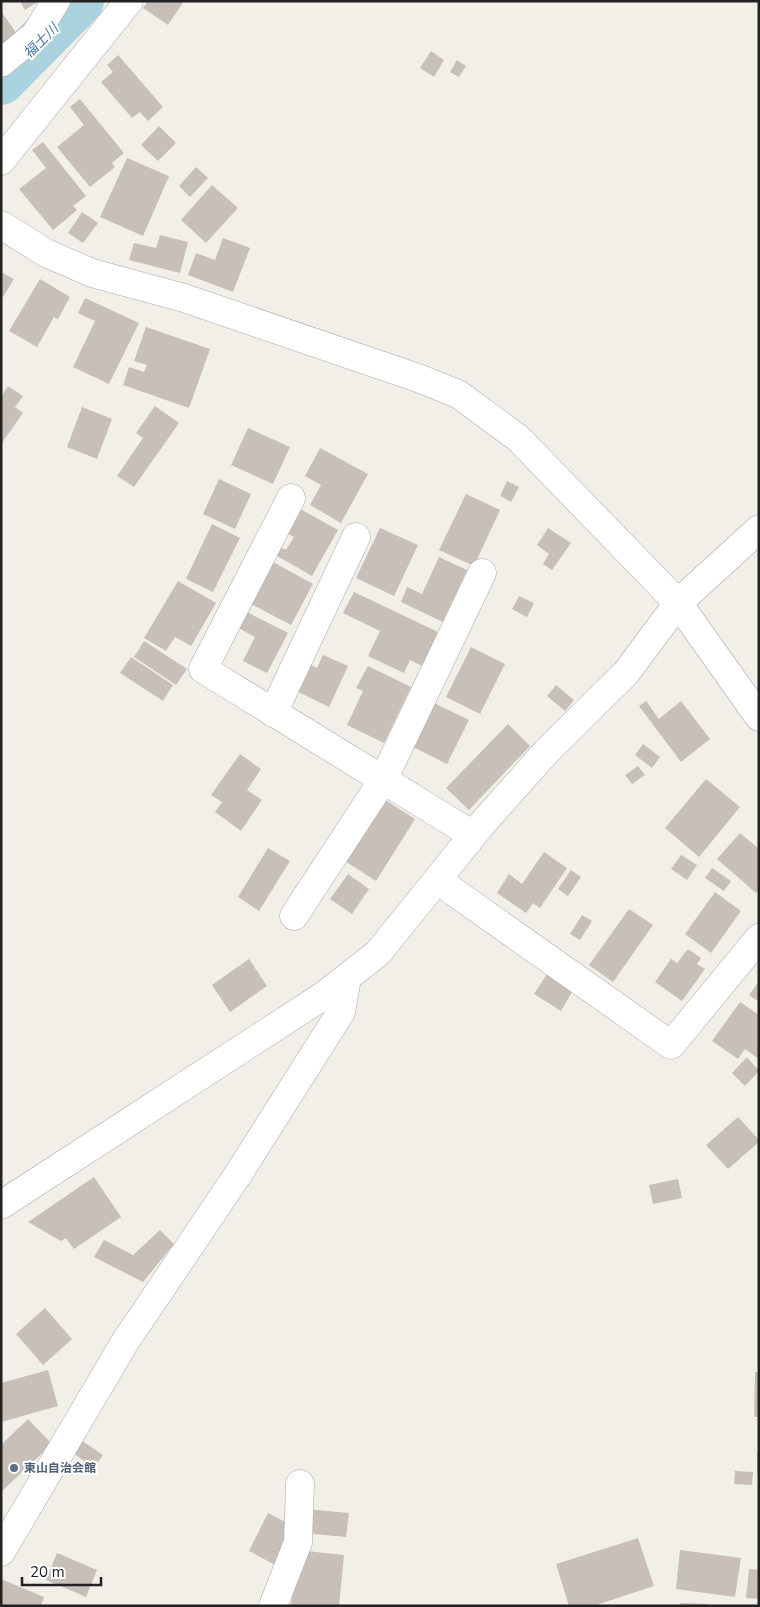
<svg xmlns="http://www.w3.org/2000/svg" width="760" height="1607" font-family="'Nunito Sans','Noto Sans JP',sans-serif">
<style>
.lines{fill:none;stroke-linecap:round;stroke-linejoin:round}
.river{stroke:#aad3df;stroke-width:48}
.building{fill:#c7bfb8}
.minor-casing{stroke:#a9a9a9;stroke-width:29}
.minor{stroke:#fff;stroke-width:28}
.service-dot{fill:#5c6f8a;stroke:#fff;stroke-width:2}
.labels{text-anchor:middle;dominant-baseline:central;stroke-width:4;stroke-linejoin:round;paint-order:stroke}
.service-label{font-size:12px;font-weight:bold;fill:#4e5e75;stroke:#fff;text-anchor:start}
.water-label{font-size:14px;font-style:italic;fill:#4a7aab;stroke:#fff}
</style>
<rect width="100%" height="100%" fill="#f2efe9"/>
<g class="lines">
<!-- river -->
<path class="river" d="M1,81L80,1"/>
</g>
<!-- building -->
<path class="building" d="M20,1H39L25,10Z
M148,1H184L168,25L143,8Z
M1,11L17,34L1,45Z
M431,51L444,60L434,77L420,68Z
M118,55L163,107L148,121L140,112L132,118L101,82L113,72L107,65Z
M457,60L466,66L459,77L450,72Z
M80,99L124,153L112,163L115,167L90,187L57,147L84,125L70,107Z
M159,126L176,143L158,161L141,145Z
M43,142L86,196L73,206L77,210L53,230L19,189L46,168L32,150Z
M127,158L169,176L143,236L100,217Z
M196,167L208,178L190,197L179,186Z
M212,185L238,208L206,243L181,220Z
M82,212L98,223L83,243L68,233Z
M160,235L188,242L180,273L129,260L134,243L156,248Z
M223,238L250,248L233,292L188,275L196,253L215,260Z
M1,272L14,279L1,300Z
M40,279L70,297L58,319L54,317L37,347L9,331Z
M85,298L139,323L109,384L73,367L95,321L78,313Z
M146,327L210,349L189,408L123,385L129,367L144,372L147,365L134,361Z
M8,386L23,396L15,407L23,413L1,444V397Z
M155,406L179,423L134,487L117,476L143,438L136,433Z
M82,407L112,419L97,459L67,447Z
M248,428L290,447L273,484L231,465Z
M320,448L368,474L341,523L310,505L321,485L305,476Z
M219,479L251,494L235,529L203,514Z
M507,481L519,487L511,502L500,496Z
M466,494L500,510L474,566L439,550Z
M295,506L338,530L312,576L272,553L276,545L286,550L294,537L281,530Z
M212,524L240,538L213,592L186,579Z
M380,528L418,545L394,596L356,578Z
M548,528L571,543L552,570L543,564L549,554L537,545Z
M439,557L467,570L443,622L401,602L407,587L422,594Z
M271,561L313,584L291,625L249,603Z
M178,581L216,603L191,646L175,637L166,651L144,638Z
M354,592L438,632L422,666L410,660L404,673L368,656L380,631L343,613Z
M519,596L534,603L527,617L512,609Z
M241,609L288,633L267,673L243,661L255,637L233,625Z
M144,641L187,669L176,685L134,657Z
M471,647L505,664L480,714L446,697Z
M323,655L348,666L329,707L294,690L307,663L317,668Z
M131,657L173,685L163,701L120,673Z
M368,666L411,687L384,743L347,725L363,691L356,688Z
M556,685L574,700L565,711L547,696Z
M646,701L659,719L681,701L710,739L681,762L639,706Z
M434,703L469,720L447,764L413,747Z
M508,724L530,746L469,810L446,788Z
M643,744L660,757L652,768L635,755Z
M240,754L261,769L247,790L262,800L241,831L215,812L222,802L211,795Z
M638,766L645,775L632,784L625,775Z
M706,779L740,807L699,857L665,828Z
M379,796L415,819L376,881L340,858Z
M740,833L759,849V890L756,893L717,859Z
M268,848L290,861L259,911L238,897Z
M544,852L567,868L540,908L533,903L526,913L497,893L509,874L522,884Z
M681,855L697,865L687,880L671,869Z
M712,868L731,881L724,891L705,878Z
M571,870L581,877L568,896L558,889Z
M348,874L369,889L352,914L330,899Z
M715,892L741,911L711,953L685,934Z
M629,909L653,925L613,982L589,965Z
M582,915L592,921L580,940L570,934Z
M688,949L701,958L697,964L705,969L682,1001L655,982L671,959L677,963Z
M249,959L267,986L230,1012L212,985Z
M549,971L575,987L561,1011L534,994Z
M759,981V1002L749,995Z
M740,1002L759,1015V1059L745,1049L738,1059L712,1041Z
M747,1057L759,1071L745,1086L732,1073Z
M738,1117L759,1140V1142L728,1169L706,1145Z
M94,1177L121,1217L74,1249L66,1238L61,1241L28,1222Z
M678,1179L682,1198L653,1204L649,1185Z
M160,1230L174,1244L143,1282L94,1257L104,1240L133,1255Z
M45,1308L72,1339L43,1365L16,1334Z
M48,1370L58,1406L1,1422V1383Z
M755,1372H759V1417H754Z
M28,1419L52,1444L1,1492V1445Z
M81,1440L103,1455L94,1468L73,1453Z
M757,1453H759V1471H757Z
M735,1471L753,1472L752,1485L734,1484Z
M306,1509L349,1513L346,1537L303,1533Z
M268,1513L297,1528L277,1566L249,1551Z
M638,1538L654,1586L593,1606H569L556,1564Z
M297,1550L344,1555L339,1606H291Z
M680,1550L741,1558L735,1597L676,1589Z
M57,1553L97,1570L86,1597L46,1580Z
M749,1569L759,1570V1599L746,1598Z
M1,1579L44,1597L41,1606H1Z
M680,1603L709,1604V1606H680Z"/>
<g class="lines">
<!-- minor casing -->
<g class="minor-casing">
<path id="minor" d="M1,63L35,35L56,1
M1,161L129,1
M1,225L46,253L92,273L184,298L418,378L458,394L518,438L678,603L759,717
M291,498L203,669L473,835
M273,713L356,537
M437,880L671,1045L759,938
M294,916L383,780L482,573
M1,1205L323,996L378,953L482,824L546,752L626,673L678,603L759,529
M1,1552L125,1342L237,1176L341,1012L347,978
M273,1606L298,1542L300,1484"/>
</g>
<!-- minor -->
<use href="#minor" class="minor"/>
</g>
<!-- markers -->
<circle class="service-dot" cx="14" cy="1468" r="5"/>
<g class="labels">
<!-- service labels -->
<g class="service-label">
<text x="24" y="1468">東山自治会館</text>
</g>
<!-- water labels -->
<g class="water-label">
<text transform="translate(41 41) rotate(-45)">福士川</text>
</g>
</g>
<!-- border -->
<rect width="760" height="1607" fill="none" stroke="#222222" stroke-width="5"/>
<!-- scale -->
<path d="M22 1577v8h79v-8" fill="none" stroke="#222222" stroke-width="2.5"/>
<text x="30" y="1577" font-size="15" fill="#222222" stroke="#ffffff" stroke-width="4" paint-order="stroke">20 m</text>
</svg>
